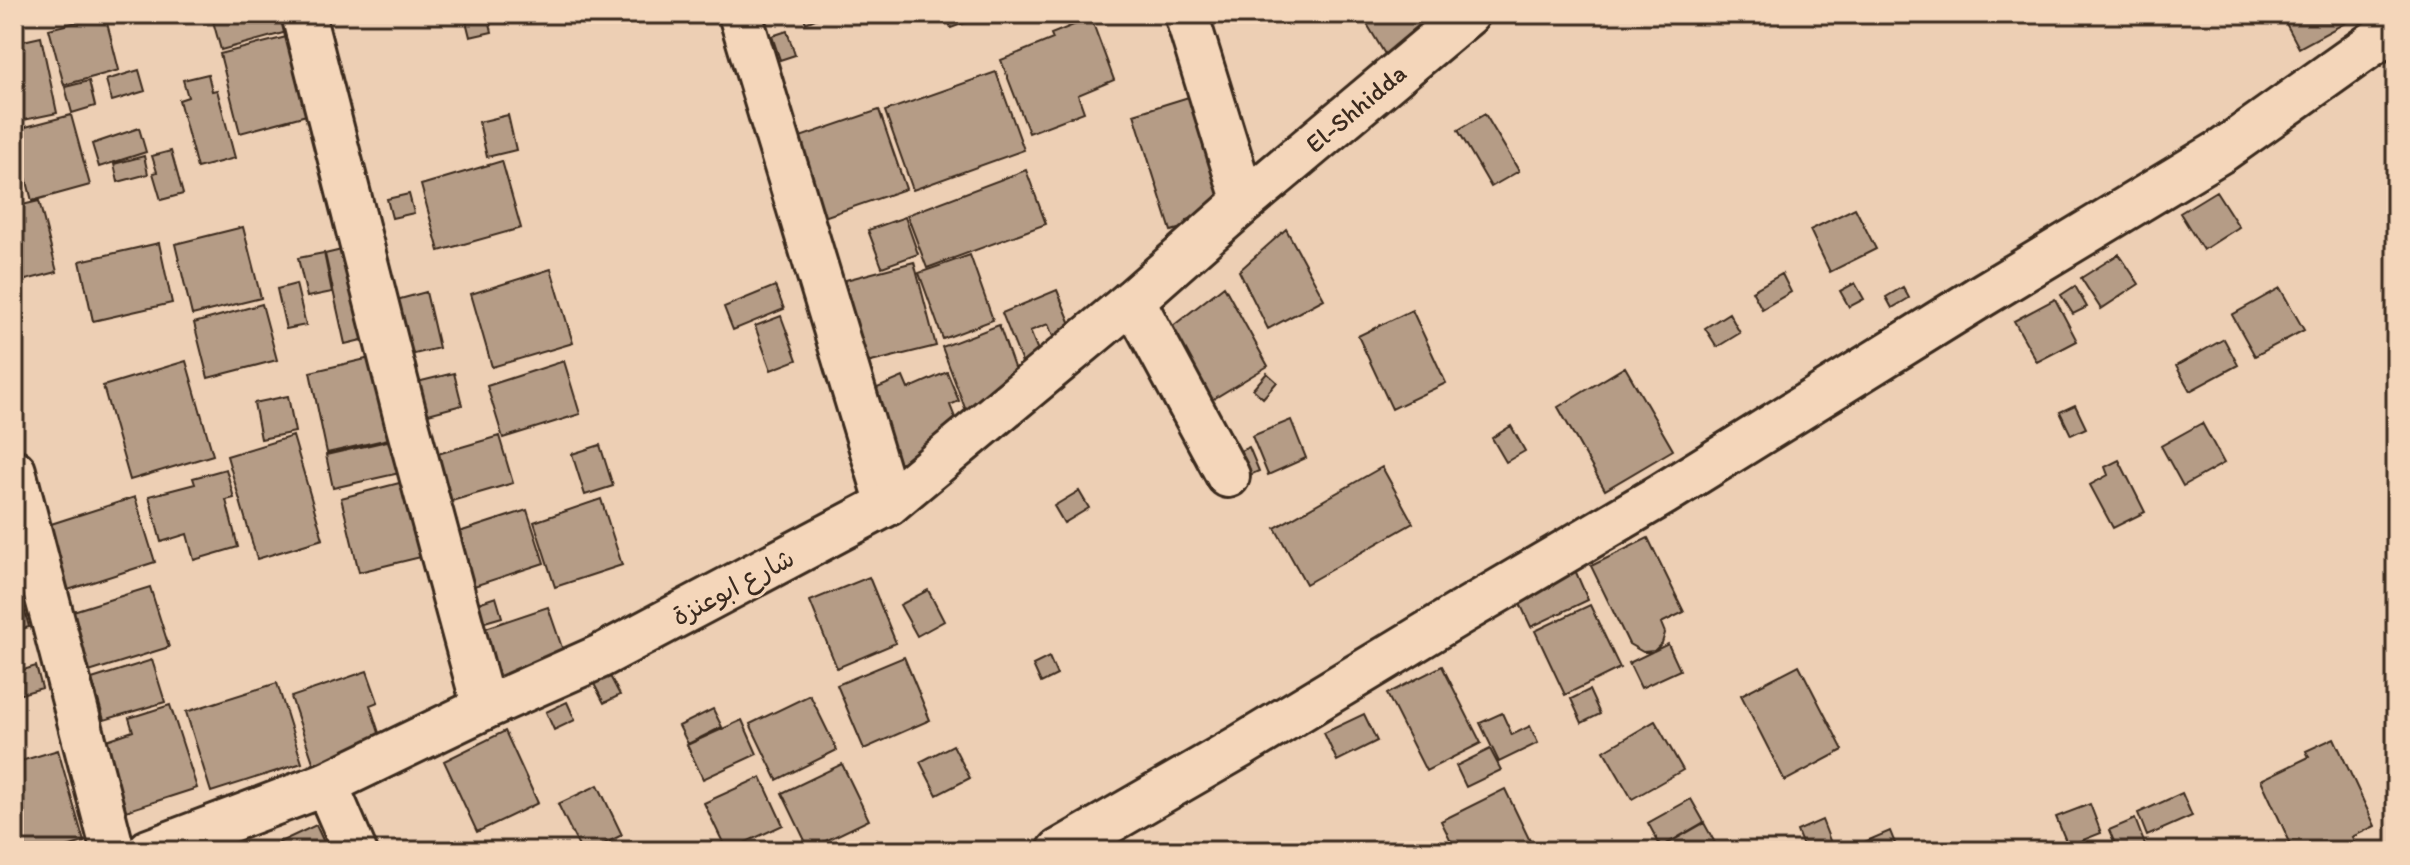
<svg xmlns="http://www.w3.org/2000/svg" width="2410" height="865" font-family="Itim,'Playpen Sans Arabic',sans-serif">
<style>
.building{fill:#b59c86;stroke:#3b2a1e;stroke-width:2}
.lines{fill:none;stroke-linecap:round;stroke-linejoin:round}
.minor-casing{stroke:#3b2a1e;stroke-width:48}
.minor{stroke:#f4d6ba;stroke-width:42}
.labels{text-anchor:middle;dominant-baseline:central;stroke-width:6;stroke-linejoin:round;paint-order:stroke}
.street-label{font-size:26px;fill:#3b2a1e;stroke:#f4d6ba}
</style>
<rect width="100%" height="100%" fill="#edcfb4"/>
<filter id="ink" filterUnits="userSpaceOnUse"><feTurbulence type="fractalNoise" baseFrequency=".0125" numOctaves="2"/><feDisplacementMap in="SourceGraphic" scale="16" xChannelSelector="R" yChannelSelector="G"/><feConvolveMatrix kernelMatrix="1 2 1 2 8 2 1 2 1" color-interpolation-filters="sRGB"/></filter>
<g filter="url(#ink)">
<!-- building -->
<path class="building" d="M211,14H290L294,30L221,50Z
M477,14H488L492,32L470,37L465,17Z
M802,14H827L806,23Z
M946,14H976L978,18L951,28Z
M1361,14H1434L1440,24L1386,56Z
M2281,14H2360V15L2299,48Z
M105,15L119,70L64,85L49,29Z
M1091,18L1114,80L1078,95L1084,112L1029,133L1001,60L1053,39L1051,34Z
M787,31L795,55L780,60L772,36Z
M294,35L314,113L240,133L220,54Z
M41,37L57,113L14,122V43Z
M139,70L145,91L112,101L106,80Z
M996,72L1024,150L913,190L885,111Z
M208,74L212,91L217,90L235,158L197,168L179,100L188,97L183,80Z
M89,81L95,106L72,113L65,87Z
M1195,95L1227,199L1205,206L1207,213L1187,220L1189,226L1171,231L1134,114Z
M879,110L906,189L821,218L794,139Z
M1485,114L1519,171L1491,187L1458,130Z
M71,115L90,185L32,201L14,130Z
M508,115L516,150L487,157L479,122Z
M139,128L146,152L99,167L92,144Z
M171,151L183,194L161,200L153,173L157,172L152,156Z
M144,156L148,174L118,182L114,164Z
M502,161L521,228L439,251L421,185Z
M1026,170L1046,224L927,268L907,215Z
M2216,191L2239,227L2203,250L2180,213Z
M409,194L414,213L392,218L387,199Z
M39,201L57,272L14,283V207Z
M1855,208L1876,249L1830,272L1810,230Z
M905,217L918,254L882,267L868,230Z
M243,227L261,298L192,315L175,244Z
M1286,229L1324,299L1268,329L1239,271Z
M159,243L172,303L93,321L80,261Z
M358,246L378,336L345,344L325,254Z
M324,253L332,292L307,297L298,258Z
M2119,254L2139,284L2101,309L2081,278Z
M970,255L993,320L943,339L919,273Z
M914,262L936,346L859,365L838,282Z
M551,269L573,343L492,367L471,294Z
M1782,274L1791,292L1762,309L1752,291Z
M1855,283L1864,299L1849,307L1840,291Z
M296,284L306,325L286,329L277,289Z
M775,286L784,309L733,330L724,307Z
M1224,286L1268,366L1205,404L1169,329Z
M2075,286L2087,307L2073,314L2061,295Z
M1903,287L1909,298L1892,308L1886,297Z
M2280,288L2304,330L2255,356L2232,315Z
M1057,290L1078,341L1058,349L1048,324L1030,331L1043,363L1025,370L1002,313Z
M426,292L439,348L402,357L389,302Z
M2055,299L2077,341L2037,362L2014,321Z
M262,304L277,360L208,378L194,323Z
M1412,310L1446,383L1392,409L1358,336Z
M1729,313L1740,333L1717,347L1705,328Z
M781,316L797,360L771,370L755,326Z
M999,325L1018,379L968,416L942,347Z
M2224,339L2238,365L2190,391L2176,366Z
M379,356L397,437L327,453L310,372Z
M186,361L213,455L130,480L103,386Z
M564,361L580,414L503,438L487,386Z
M1625,367L1673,450L1605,490L1558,407Z
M947,372L959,401L950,405L964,440L904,476L868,392L903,377L908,389Z
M454,373L462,405L417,417L409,384Z
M1267,373L1277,382L1263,398L1253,389Z
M288,396L295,432L261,439L254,403Z
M2075,405L2086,428L2071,435L2060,412Z
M1291,420L1306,458L1268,475L1252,436Z
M2202,423L2224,463L2183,486L2161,446Z
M1511,426L1525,451L1506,462L1492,438Z
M293,436L323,539L257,559L227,456Z
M499,436L513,483L438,505L424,458Z
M396,439L404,472L333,488L326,455Z
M600,445L613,486L585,495L572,454Z
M1249,447L1259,471L1243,478L1233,454Z
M2119,460L2145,512L2113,528L2090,485L2108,475L2105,467Z
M1382,467L1413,523L1306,584L1275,528Z
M226,469L234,498L226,500L238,547L194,560L187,534L161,542L149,496L195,484L193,478Z
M411,480L429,555L359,572L341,498Z
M1079,491L1089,508L1064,523L1054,506Z
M135,497L155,562L68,590L48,525Z
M601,499L622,565L555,587L534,522Z
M527,510L544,563L468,588L450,535Z
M1648,538L1684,612L1661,623L1665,633L1662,643L1654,651L1643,652L1629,644L1591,566Z
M1575,570L1588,600L1531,627L1517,597Z
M14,571L29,627L14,631Z
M869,577L896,643L837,668L810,601Z
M150,587L169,647L89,672L70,612Z
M928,590L944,621L917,636L900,605Z
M496,597L502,617L478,624L472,605Z
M1590,605L1620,668L1565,695L1535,631Z
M548,607L568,665L496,689L477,631Z
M1668,644L1680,670L1641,688L1629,663Z
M904,657L930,720L864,749L837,685Z
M1049,657L1057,675L1041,683L1033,665Z
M152,660L165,702L104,720L92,679Z
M14,662L17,672L36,666L42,688L14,696Z
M1799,665L1843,750L1785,781L1741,695Z
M1442,666L1481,743L1426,771L1387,694Z
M367,671L378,702L370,705L382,742L314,765L291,697Z
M610,676L620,695L604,703L594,684Z
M277,683L302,763L211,792L186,712Z
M1589,690L1600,714L1582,723L1571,699Z
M810,695L837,750L777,780L750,724Z
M567,702L575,720L554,730L546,712Z
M170,705L197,788L126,811L104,741L133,731L129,718Z
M713,709L722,727L688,744L679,726Z
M1502,713L1512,735L1530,726L1538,743L1499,762L1480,723Z
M1364,714L1377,741L1337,761L1324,733Z
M742,720L757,754L703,779L687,745Z
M1655,721L1683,770L1632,799L1604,751Z
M505,731L538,803L477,832L444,761Z
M2334,738L2375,826L2352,837L2359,851H2294L2261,780L2309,757L2306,751Z
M953,745L970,778L937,795L920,762Z
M1490,749L1501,770L1466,787L1456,766Z
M58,750L84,842L53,851H14V763Z
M842,764L869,820L809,849L782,793Z
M761,777L783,825L727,851L704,803Z
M598,785L622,835L590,851H581L558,804Z
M1505,789L1531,843L1515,851H1456L1441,821Z
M2182,793L2192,816L2147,836L2138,813Z
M1691,799L1704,822L1661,847L1648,823Z
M2090,804L2101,833L2068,846L2056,817Z
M2135,819L2147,850L2118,851L2109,830Z
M1822,820L1834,851H1805L1797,831Z
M1704,823L1719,850L1718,851H1655Z
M316,825L328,851H261Z
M1890,831L1898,851H1866L1862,843Z
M876,839L882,851H850Z"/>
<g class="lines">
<!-- minor casing -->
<g class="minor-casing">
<g id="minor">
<path d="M303,14L408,427L484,708"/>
<path d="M740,14L888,504"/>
<path d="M1186,14L1244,202"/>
<path d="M1133,300L1228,476"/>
<path d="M14,471L113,851"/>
<path d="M326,784L355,851"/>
<path id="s1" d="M149,851L326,784L484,708L599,657L888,504L1133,300L1244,202L1468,14"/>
<path d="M1059,851L1241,746L1459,614L1663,494L1978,298L2223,150L2396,27"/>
</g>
</g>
<!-- minor -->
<use href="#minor" class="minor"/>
</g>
</g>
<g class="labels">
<!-- street labels -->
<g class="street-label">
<text stroke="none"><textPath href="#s1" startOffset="1430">El-Shhidda</textPath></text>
<text transform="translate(733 587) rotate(-28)">شارع ابوعنزة</text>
</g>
</g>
<!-- margin -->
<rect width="2410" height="865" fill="none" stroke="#f4d6ba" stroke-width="48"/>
<rect x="24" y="24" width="2362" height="817" fill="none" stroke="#3b2a1e" stroke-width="3" filter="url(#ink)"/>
</svg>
